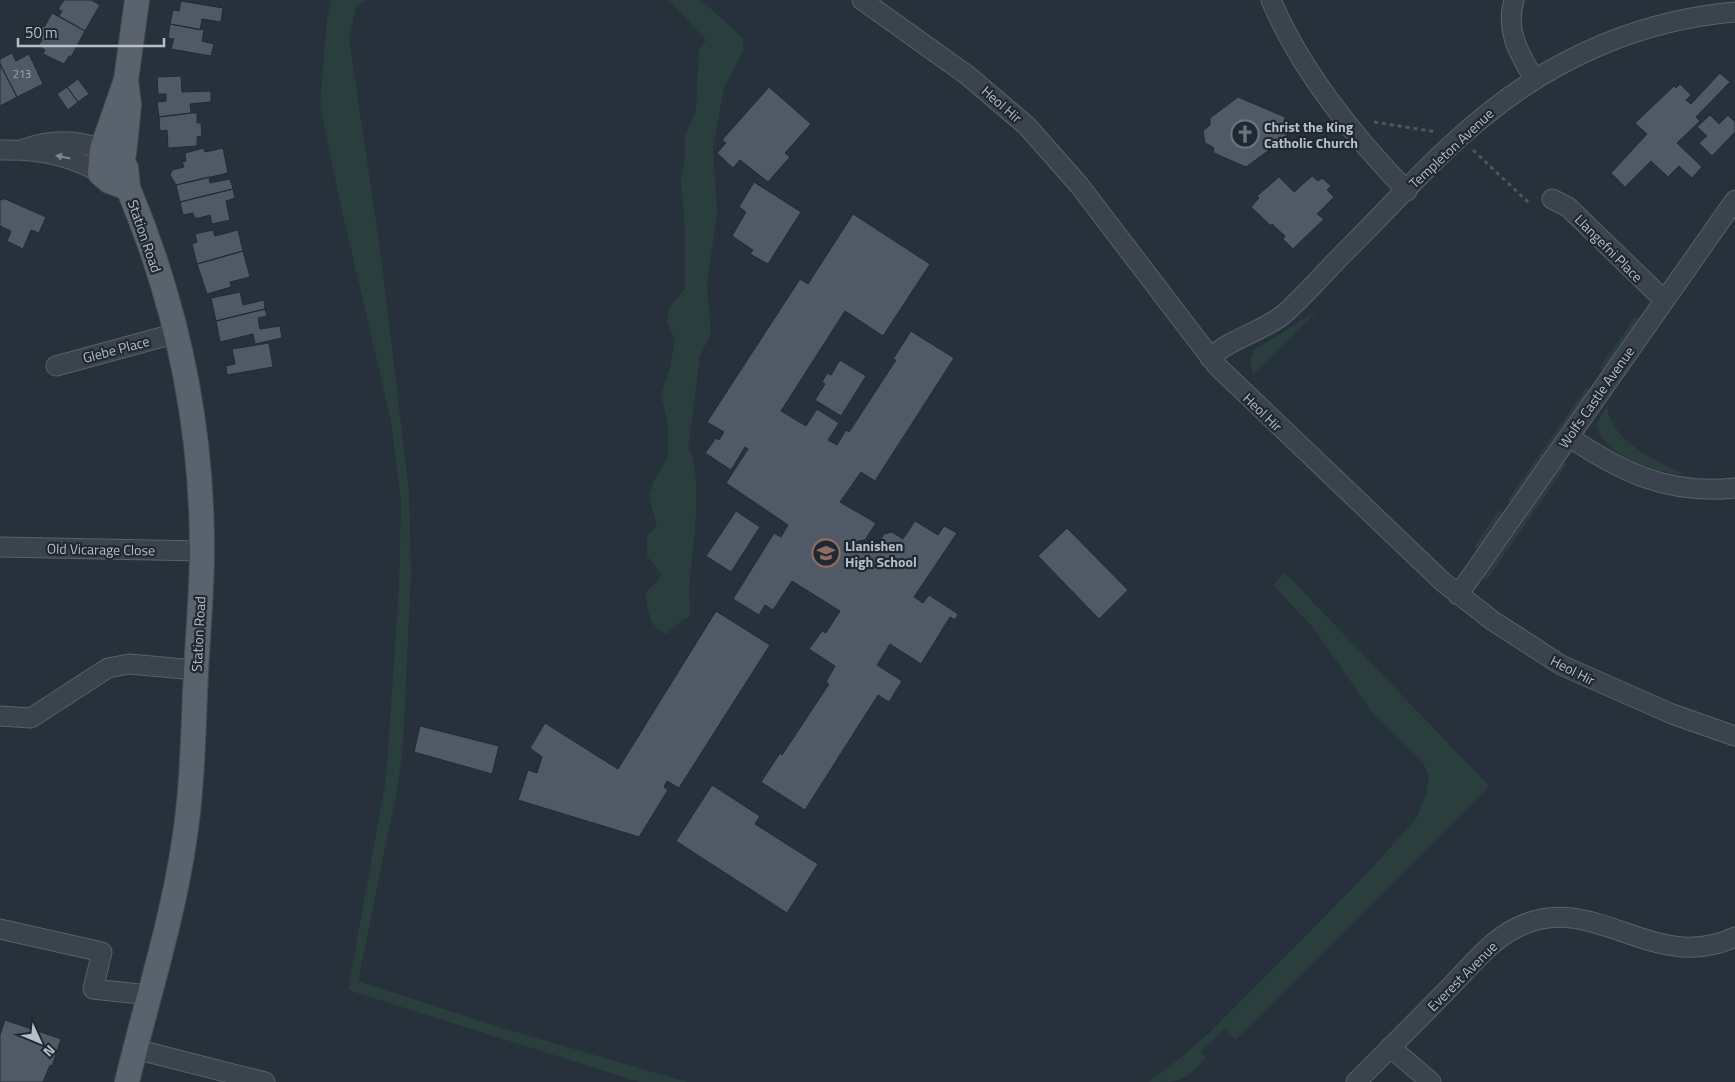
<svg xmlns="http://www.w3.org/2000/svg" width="1735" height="1082" font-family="'Titillium Web',sans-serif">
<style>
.green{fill:#2a3e3e}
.building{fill:#505a67;stroke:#222a34}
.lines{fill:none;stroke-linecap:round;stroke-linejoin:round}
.minor-casing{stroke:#59616b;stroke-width:21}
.major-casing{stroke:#444c56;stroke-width:26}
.path{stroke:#495b5d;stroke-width:3;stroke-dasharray:4 4;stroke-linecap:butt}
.minor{stroke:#3b434d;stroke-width:19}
.major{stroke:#59626d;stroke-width:24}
.oneway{fill:#7f8791}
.labels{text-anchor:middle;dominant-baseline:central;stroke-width:4.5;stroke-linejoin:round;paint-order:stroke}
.number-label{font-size:11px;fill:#9da5b0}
.street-label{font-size:14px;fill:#b7bec8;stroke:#202832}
.poi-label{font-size:14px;font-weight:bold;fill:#b7bec8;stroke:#202832;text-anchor:start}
</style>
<rect width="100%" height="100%" fill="#27313c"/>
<!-- green -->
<path class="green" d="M331,0H366L356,7L349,38L382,263L409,492L411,574L403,745L398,785L358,981L499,1027L687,1082H639L348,990L386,779L399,587L401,501L391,421L343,215L320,107L327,18Z
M669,0H701L743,38V52L724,87L713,148L717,211L707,285L711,334L700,356L688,448C704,474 693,548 690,579C688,592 691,604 689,617L682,620L667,634C652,628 649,618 647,603C646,599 644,596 647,592C651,585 659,583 661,574L647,556V536L657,526L649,496L654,481L668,458V423L661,395L670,368L675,339L667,323L669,307L685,289V229L681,179L685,159V136L696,110L699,50L706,40Z
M1318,310L1253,374L1250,361L1254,350Z
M1636,316L1640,320L1606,371L1599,368Z
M1587,387L1591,392L1514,504L1507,501Z
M1608,404C1605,436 1657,463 1683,473L1681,475C1652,471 1604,456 1596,424Z
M1563,460L1567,464L1486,581L1483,579V575Z
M1499,510L1503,514L1504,517L1480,551L1474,547Z
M1285,573L1489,786L1235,1040L1224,1029L1201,1052L1206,1058C1182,1082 1183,1082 1149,1082L1185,1054L1211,1031L1357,884L1416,819L1426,795L1429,777L1423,762L1371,711L1315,630L1273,585Z"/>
<!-- building -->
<path class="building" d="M64,0H91L100,5L85,31L59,16L62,11L58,9Z
M181,1L223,8L221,22L202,19L200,30L170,24L173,10L179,11Z
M52,13L85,31L71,57L69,56L64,64L43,54L45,50L38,46L42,40L38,32L41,27L45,26Z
M170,24L204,30L202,41L214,44L211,56L171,49L174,39L168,38Z
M12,53L16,61L29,54L43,84L17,97L0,64V59Z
M0,64L17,97L0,106Z
M1720,73L1730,82L1696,117L1700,121L1677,143L1702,167L1692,178L1679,166L1668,177L1651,161L1625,187L1611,173L1647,134L1635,123L1674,86L1676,88L1680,84L1691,95L1686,100L1691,104Z
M181,76L182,92L211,91V102L190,104L191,113L159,117L157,102L166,101V94H158L157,77Z
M78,79L89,94L78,102L67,87Z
M67,87L78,102L68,110L57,94Z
M769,87L811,124L785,153L790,157L768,182L740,160L733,168L717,153L726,143L722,140Z
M1238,97L1285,117L1284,130L1287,137L1246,167L1214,153L1213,147L1205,143L1203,131L1210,125V118Z
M191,113H197V123H201L202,136L197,137V146L168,148L167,130L160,131L159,117Z
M1710,115L1719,124L1728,115L1735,122V132L1712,156L1699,143L1707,136L1697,127Z
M204,148L205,152L223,148L228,173L176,185L170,175L172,170L184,167L182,162L186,161L185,153Z
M1312,176L1318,181L1322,178L1331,186L1327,190L1334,197L1317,214L1324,219L1293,249L1283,239L1285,236L1272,224L1271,226L1251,207L1259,198L1257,196L1279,177L1294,192Z
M209,177L210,183L230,179L233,189L180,202L176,185Z
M754,182L801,212L768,264L750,254L753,250L732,236L746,212L739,207Z
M233,189L235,198L226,201L230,220L212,224L210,215L199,218H195L193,213L183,215L180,202Z
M3,198L46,217L39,233L31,230L23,249L7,241L11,231L0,226V199L3,200Z
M853,214L930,264L883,336L845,311L781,411L806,426L817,409L839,423L828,440L837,445L846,430L849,432L896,360L893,359L911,331L954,358L875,481L861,472L840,502L876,523L865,540L858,541L854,548L863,553L869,544L875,548L884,534L892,532L903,539L915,521L938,535L944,526L957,533L914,597L923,603L929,595L958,614L955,620L950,617L921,664L890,644L877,665L902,681L889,702L878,695L805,810L761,782L780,753L782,755L829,684L826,682L835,666L809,649L822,631L826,633L840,611L792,581L773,610L765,605L759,615L733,599L774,533L781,537L788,525L726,483L748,449L745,447L731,470L705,453L716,438L719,440L724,432L707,422L800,279L808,284Z
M213,230L215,236L238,230L243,251L197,264L192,244L197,242L195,234Z
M243,251L250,277L230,282L231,287L207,294L197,264Z
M240,292L243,305L264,300L265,309L216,321L211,298Z
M265,309L267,316L258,318L260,329L280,326L282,338L255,344L253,334L220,342L216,321Z
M269,343L273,367L227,375L226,366L235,364L232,349Z
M840,360L866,376L841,416L815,400L825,384L822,382L827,373L831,375Z
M736,511L760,527L731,572L706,556Z
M1067,528L1128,590L1099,619L1038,556Z
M716,611L770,645L679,788L667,781L664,787L668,790L639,837L518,800L528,770L537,773L542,757L530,748L545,723L618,769Z
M420,726L499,746L492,774L414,752Z
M712,785L760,816L755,824L818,864L787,913L676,841Z
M5,1020L61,1039L52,1066L50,1065L43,1082H0V1035Z"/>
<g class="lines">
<!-- minor casing -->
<g class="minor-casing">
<path id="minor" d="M862,0L967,75L1027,126L1079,185L1217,366L1443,582L1493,621L1561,665L1672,714L1735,736
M1271,0C1300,69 1354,137 1407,191
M1514,0C1505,31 1519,53 1534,79
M0,150C34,149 71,155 100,173L112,170L120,161C92,139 56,137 24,149
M1552,199L1568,207L1664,300
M1210,358C1231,338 1262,332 1284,314C1308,293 1328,268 1351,246C1395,202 1438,153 1487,114C1558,56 1643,20 1735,12
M56,366L177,333
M1569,437C1623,473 1669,495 1735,488
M0,547L202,551
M1458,595L1735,200
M0,716L31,718L108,668L129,664L196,670
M0,929L102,952L93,989L149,995
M1390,1047L1431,1082
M135,1049L265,1082
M1356,1082C1388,1050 1420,1018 1452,985C1472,965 1490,941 1516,928C1594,888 1652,976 1735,937"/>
</g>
<!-- major casing -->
<g class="major-casing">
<path id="major" d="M126,80L129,105L124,154L120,161L126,168L128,188C176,302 202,425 202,549C202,590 198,632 196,673C193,729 193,786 184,842C172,923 146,1002 127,1082
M128,188L109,181L100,173L102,149L126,80L137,0"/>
</g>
<!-- path -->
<path class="path" d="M1374,122L1437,132
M1473,150L1528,202"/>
<!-- minor -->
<use href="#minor" class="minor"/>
<!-- major -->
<use href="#major" class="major"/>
</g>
<!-- one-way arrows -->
<defs><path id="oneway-solid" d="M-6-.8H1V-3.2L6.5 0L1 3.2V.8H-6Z" transform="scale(1.25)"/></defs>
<use class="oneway" href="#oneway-solid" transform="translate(63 157) rotate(-168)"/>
<!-- icons -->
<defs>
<g id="church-ring" transform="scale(1.4375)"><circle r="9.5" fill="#202832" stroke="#6b7280" stroke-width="1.5"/><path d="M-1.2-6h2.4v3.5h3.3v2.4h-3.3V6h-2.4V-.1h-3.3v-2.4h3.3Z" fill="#6b7280"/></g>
<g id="school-ring" transform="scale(1.4375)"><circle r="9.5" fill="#202832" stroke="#8d6e63" stroke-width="1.5"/><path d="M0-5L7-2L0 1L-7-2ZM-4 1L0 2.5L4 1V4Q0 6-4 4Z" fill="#8d6e63"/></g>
</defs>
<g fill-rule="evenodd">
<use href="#church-ring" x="1245" y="134"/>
<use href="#school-ring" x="826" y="553"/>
</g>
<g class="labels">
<!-- number labels -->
<g class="number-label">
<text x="22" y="74">213</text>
</g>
<!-- street labels -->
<g class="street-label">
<text transform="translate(1002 104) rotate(41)">Heol Hir</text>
<text transform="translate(1451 148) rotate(-43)">Templeton Avenue</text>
<text transform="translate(145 236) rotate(71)">Station Road</text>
<text transform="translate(1609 248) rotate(45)">Llangefni Place</text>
<text transform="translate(116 349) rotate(-15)">Glebe Place</text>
<text transform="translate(1596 397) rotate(-55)">Wolfs Castle Avenue</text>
<text transform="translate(1263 412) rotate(44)">Heol Hir</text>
<text transform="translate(101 549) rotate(1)">Old Vicarage Close</text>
<text transform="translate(198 634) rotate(-87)">Station Road</text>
<text transform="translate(1573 670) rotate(27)">Heol Hir</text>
<text transform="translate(1462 976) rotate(-45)">Everest Avenue</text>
</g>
<!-- poi labels -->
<g class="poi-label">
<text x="1264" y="126">Christ the King<tspan x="1264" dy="16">Catholic Church</tspan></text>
<text x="845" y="545">Llanishen<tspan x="845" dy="16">High School</tspan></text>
</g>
</g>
<!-- north arrow -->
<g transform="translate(40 1042) rotate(134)" stroke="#202832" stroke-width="4" paint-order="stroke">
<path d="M0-4L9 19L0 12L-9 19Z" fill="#b7bec8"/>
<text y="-8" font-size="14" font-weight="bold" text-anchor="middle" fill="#b7bec8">N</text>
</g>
<!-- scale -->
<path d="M18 38v8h146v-8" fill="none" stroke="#b7bec8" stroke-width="2.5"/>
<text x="25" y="38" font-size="15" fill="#b7bec8" stroke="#202832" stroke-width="4" paint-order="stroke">50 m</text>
</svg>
